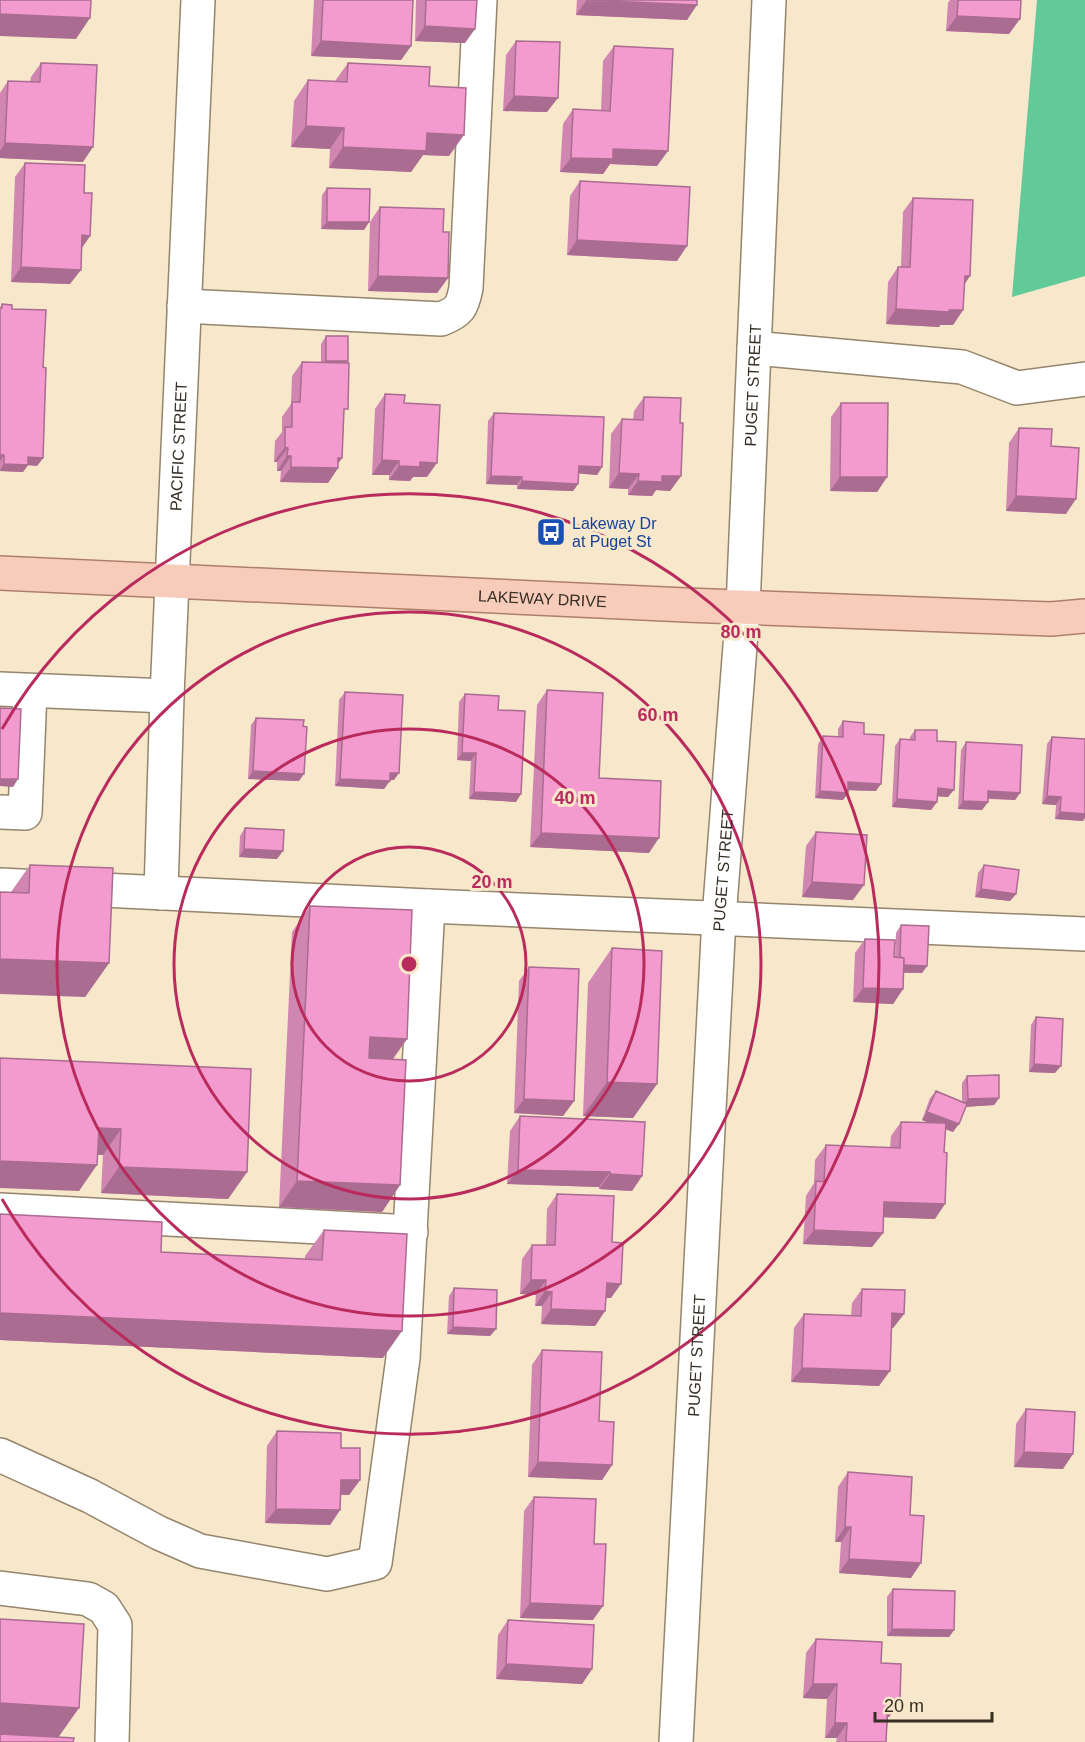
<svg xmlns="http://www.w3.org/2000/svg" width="1085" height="1742" font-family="Arial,sans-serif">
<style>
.forest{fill:#61ca98}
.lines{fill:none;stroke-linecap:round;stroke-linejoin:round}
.minor-casing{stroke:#94856c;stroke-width:36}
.major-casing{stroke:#af7f69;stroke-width:36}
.minor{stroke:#fff;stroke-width:33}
.major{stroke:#f7ccbb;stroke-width:33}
.wall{fill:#d185b1}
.shaded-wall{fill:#aa6c90}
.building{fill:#f39bce;stroke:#aa6c90;stroke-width:1.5}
.ring{fill:none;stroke:#b92b5c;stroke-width:3}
.labels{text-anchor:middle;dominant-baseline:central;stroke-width:6;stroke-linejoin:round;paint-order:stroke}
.street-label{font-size:16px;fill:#352e24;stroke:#f7e7cb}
.transit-label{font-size:16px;fill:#164399;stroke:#f7e7cb;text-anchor:start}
.centre{fill:#b92b5c;stroke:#f7e7cb;stroke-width:3}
.ring-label{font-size:18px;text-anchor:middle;font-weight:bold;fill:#b92b5c;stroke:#f7e7cb;stroke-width:6;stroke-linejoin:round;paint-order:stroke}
</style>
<rect width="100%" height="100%" fill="#f7e7cb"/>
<!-- forest -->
<path class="forest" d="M1037,0H1085V276L1012,297Z"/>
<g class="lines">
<!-- minor casing -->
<g class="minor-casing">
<g id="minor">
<path d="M184,306L441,319C459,312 462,308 466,288L480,0"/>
<path d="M754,348L962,367L1017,388L1085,379"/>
<path d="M0,689L167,696"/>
<path d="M0,812L25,813L30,691"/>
<path d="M0,885L428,906L1085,934"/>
<path id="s1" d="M161,893L167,696L198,0"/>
<path d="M0,1210L411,1232"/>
<path d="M0,1455L90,1496L159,1533L200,1551L327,1574L375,1563L403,1358L428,906"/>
<path d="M0,1588L88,1599L104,1608L115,1625L112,1742"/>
<path id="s2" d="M676,1742L719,918L743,607L769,0"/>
</g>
</g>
<!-- major casing -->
<g class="major-casing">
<g id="major">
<path id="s3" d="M0,573L686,605L1051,619L1085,616"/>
</g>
</g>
<!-- minor -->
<use href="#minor" class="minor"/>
<!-- major -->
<use href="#major" class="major"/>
</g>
<!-- wall -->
<path class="wall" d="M314,0H413L411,46L401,60L311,56Z
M416,0H477L465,43L415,41Z
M577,0H697L687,20L576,15Z
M950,0H1021L1009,34L946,31L948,3Z
M516,41L547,112L503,111L506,55Z
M614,46L657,166L610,164L603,174L560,172L563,124L573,109L601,111L603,61Z
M41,63L83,162L0,158V93L8,81L30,82L31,77Z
M348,63L429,86L449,156L423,155L411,172L329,168L330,149L291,147L294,101L308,80L335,81Z
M25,163L90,236L82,248L70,284L11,282L15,177Z
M580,181L677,261L567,255L570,196Z
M327,188L369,222L364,230L321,229L322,195Z
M913,198L964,285L963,310L953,325H940L939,327L886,324L888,282L898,267H901L903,212Z
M380,207L448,278L437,293L368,291L370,222Z
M2,304L12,309L43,367V458L37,466L28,465L23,472L0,471V308Z
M326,336L347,363L344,416L342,458L338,464V468L328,483L280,482L281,471H277V462H274L275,441L282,432V417L291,404L292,376L302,362H321V344Z
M385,394L404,403L427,477H413L410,481L389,480V475H372L375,409Z
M644,397L680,423L681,476L670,491L656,490L652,496L628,495V489L609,488L611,434L622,419L633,420L634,411Z
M841,403L887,477L877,492L830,491L831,417Z
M494,413L602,467L597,475L578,473V484L573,491L517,489V485L486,484L488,421Z
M1019,428L1051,446L1066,514L1006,511L1009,443Z
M547,690L599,778L649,853L530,847L537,705Z
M345,692L394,780H390L384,789L335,786L339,700Z
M465,694L498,710L516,802L469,799L471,761L457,760L459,702Z
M256,718L299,781L248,779L251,725Z
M843,721L864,734L876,791L848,790V793L843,800L815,798L818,744L823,736L838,737V729Z
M915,730L937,741L948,797L937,796V802L931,810L892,807L895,746L900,739L910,740V737Z
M1052,737L1083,821L1055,819L1056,805L1042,804L1047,744Z
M966,742L1020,793L1015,800L988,799V802L982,810L958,809L961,750Z
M245,828L277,859L239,857L240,836Z
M816,832L853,900L802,897L806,846Z
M30,865L109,963L85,997L11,892Z
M984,865L1016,894L1010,901L975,897L978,873Z
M310,906L407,1039L393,1059L400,1185L382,1212L279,1207L292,932Z
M901,925L927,966L922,973H904L903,989L893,1004L853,1002L855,953L865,939L895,957L896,933Z
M612,948L657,1084L633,1118L583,1116L588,983Z
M529,967L574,1101L563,1116L514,1113L519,981Z
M1036,1017L1055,1073L1029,1072L1031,1025Z
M0,1058L247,1172L228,1199L101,1193L103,1155H98L79,1191Z
M967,1076L999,1098L994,1105L966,1107L953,1132L945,1129L935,1219L883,1217V1233L872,1247L803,1244L806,1196L814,1183L815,1160L826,1145L890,1148L891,1136L901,1122L929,1123L922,1120L930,1098L936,1091L962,1102V1083Z
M520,1116L642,1176L632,1191L599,1189V1187L507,1184L510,1131Z
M557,1194L612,1242L611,1298H606L605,1311L595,1326L541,1324L542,1306H535L536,1295L520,1294L522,1259L532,1245H546L547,1209Z
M0,1214L161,1252L305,1259V1256L324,1230L383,1358L0,1340Z
M454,1288L496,1329L490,1336L447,1334L449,1296Z
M862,1289L904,1314L893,1328H892L879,1386L791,1382L794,1328L804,1314L851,1316L852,1303Z
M542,1350L599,1421L612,1465L602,1480L528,1477L532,1365Z
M1026,1409L1063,1469L1014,1467L1016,1424Z
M277,1431L341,1448L360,1480L349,1495H340V1510L330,1525L265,1523L267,1446Z
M848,1472L911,1578L839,1573L841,1542H835L838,1487Z
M534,1497L594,1544L593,1620L520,1618L524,1511Z
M893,1589L954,1630L949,1637L887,1636V1597Z
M508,1620L592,1669L582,1684L496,1679L498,1635Z
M816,1639L881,1663L900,1702L889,1717H888L886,1742H836L837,1738H825L827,1699L803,1698L806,1653Z"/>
<!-- shaded-wall -->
<path class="shaded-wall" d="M586,1L697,5L687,20L576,15Z
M0,14L90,18L76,39L0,36Z
M957,16L1020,19L1009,34L946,31Z
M425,26L475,29L465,43L415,41Z
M321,41L411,46L401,60L311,56Z
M514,96L558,98L547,112L503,111Z
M306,126L344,128L330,149L291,147Z
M427,133L464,135L449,156L423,155L411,172L329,168L343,147Z
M5,143L93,147L83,162L0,158V151Z
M613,149L668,151L657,166L610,164L603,174L560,172L571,158Z
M327,222H369L364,230L321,229Z
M82,235L90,236L80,250Z
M577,240L687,246L677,261L567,255Z
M21,267L81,270L70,284L11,282Z
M378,276L448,278L437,293L368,291Z
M965,276H970L960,291Z
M896,309L949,310H963L953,325H940L939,327L886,324Z
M326,361H348L343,368H321Z
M285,447L288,448L277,462H274Z
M0,455H4L0,461Z
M287,456H291L281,471H277Z
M28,457L43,458L37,466L28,465L23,472L0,471V470L4,464Z
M342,458L335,468H338L328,483L280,482L291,467Z
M382,460L399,461L389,475H372Z
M420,462L437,463L427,477H413L410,481L389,480L399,466Z
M579,466L602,467L597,475L573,473Z
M619,473L639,474L628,489L609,488Z
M491,476L522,477L517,485L486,484Z
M662,476H681L670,491L656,490L652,496L628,495L638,481Z
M840,477H887L877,492L830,491Z
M522,481L578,484L573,491L517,489Z
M1016,496L1076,499L1066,514L1006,511Z
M462,753H476L471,761L457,760Z
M253,771L304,774L299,781L248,779Z
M390,773H399L394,780H385Z
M0,779H18L13,787L0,786Z
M340,779L390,781L384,789L335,786Z
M848,782L881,784L876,791L843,790Z
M938,788L954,790L948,797L932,796Z
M820,791L848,793L843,800L815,798Z
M988,791L1020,793L1015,800L983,798Z
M474,792L521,794L516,802L469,799Z
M1047,796L1061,797L1056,805L1042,804Z
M897,799L937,802L931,810L892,807Z
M963,801L988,802L982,810L958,809Z
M1060,812L1085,814V818L1083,821L1055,819Z
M541,833L659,838L649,853L530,847Z
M244,849L283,851L277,859L239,857Z
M812,882L864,885L853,900L802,897Z
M981,889L1016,894L1010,901L975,897Z
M0,959L109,963L85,997L0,994Z
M899,965L927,966L922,973L894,972Z
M863,988L903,989L893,1004L853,1002Z
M370,1037L407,1039L388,1065L351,1063Z
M1034,1064L1061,1066L1055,1073L1029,1072Z
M607,1082L657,1084L633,1118L583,1116Z
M999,1098L994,1105L962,1107L968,1099Z
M524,1099L574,1101L563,1116L514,1113Z
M927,1112L959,1124L953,1132L922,1120Z
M99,1128L121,1129L103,1155L80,1154Z
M0,1161L97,1165L79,1191L0,1188Z
M119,1167L247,1172L228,1199L101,1193Z
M518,1170L610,1172L599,1187L507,1184Z
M610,1174L642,1176L632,1191L599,1189Z
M297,1181L400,1185L382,1212L279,1207Z
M884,1202L945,1204L935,1219L874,1217Z
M814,1230L883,1233L872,1247L803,1244Z
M531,1280H546L536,1295L520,1294Z
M607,1283L621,1284L611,1298H596Z
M545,1291L552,1292L542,1306H535Z
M551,1309L605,1311L595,1326L541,1324Z
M0,1313L402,1331L383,1358L0,1340Z
M892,1313L904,1314L893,1328H882Z
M453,1327L496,1329L490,1336L447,1334Z
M802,1368L890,1371L879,1386L791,1382Z
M1024,1452L1073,1454L1063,1469L1014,1467Z
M538,1462L612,1465L602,1480L528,1477Z
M341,1480H360L349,1495L331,1494Z
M276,1509L340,1510L330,1525L265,1523Z
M845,1527H851L841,1542H835Z
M849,1559L921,1563L911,1578L839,1573Z
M530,1603L603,1606L593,1620L520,1618Z
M892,1629L954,1630L949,1637L887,1636Z
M506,1664L592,1669L582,1684L496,1679Z
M813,1684H837L827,1699L803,1698Z
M888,1701L900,1702L889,1717L878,1716Z
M0,1703L79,1708L55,1742L0,1739Z
M835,1723H847L837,1738H825Z"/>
<!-- building -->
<path class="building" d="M0,0H91L90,18L0,14Z
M323,0H413L411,46L321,41Z
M426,0H477L475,29L425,26Z
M586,0H697V5Z
M958,0H1021L1020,19L957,16Z
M516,41L560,42L558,98L514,96Z
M614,46L673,49L668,151L613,149V159L571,158L573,109L610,111Z
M41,63L97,65L93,147L5,143L8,81L40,82Z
M348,63L430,67L429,86L466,88L464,135L427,133L426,151L343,147L344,128L306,126L308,80L347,82Z
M25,163L85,165L84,193H92L90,236L82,235L81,270L21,267Z
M580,181L690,187L687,246L577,240Z
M327,188L370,189L369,222H327Z
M913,198L973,200L970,276H965L963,310H949V312L896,309L898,267H910Z
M380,207L444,209L443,232H449L448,278L378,276Z
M2,304L12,305V309L46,310L43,367L46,368L43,458L28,457V465L4,464V455H0V308H2Z
M326,336H348V361H326Z
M302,362L349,363L348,409H344L342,458H338V468L291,467V456H287L288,448L285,447V427H292V402H300Z
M385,394L405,395L404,403L440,405L437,463L420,462V467L399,466V461L382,460Z
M644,397L681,398L680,423H683L681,476H662V482L638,481L639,474L619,473L622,419L643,420Z
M841,403H888L887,477H840Z
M494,413L604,417L602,467L579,466L578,484L522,481V477L491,476Z
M1019,428L1052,429L1051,446L1079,448L1076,499L1016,496Z
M547,690L603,693L599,778L661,781L659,838L541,833Z
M345,692L403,695L399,773H390V781L340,779Z
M465,694L499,696L498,710L525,711L521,794L474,792L476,753H462Z
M0,708L21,709L18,779H0Z
M256,718L304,720L303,726L307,727L304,774L253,771Z
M843,721L864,723V734L884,735L881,784L848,782V793L820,791L823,736L843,737Z
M915,730H937V741L956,742L954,790L938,788L937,802L897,799L900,739L915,740Z
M1052,737L1085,739V814L1060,812L1061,797L1047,796Z
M966,742L1022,745L1020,793L988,791V802L963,801Z
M245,828L284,830L283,851L244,849Z
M816,832L867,835L864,885L812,882Z
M30,865L113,868L109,963L0,959V892L29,893Z
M984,865L1019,870L1016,894L981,889Z
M310,906L412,910L407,1039L370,1037L369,1058L406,1060L400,1185L297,1181Z
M901,925L929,926L927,966L904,965V958L900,957Z
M865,939L895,940L894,957L904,958L903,989L863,988Z
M612,948L662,951L657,1084L607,1082Z
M529,967L579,969L574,1101L524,1099Z
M1036,1017L1063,1019L1061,1066L1034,1064Z
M0,1058L251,1069L247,1172L119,1167L121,1129L99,1128L97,1165L0,1161Z
M999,1075V1098L968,1099L967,1076Z
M936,1091L967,1104L959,1124L927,1112Z
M520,1116L645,1122L642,1176L610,1174V1172L518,1170Z
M901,1122L946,1123L944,1152L947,1153L945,1204L884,1202L883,1233L814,1230L816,1181L824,1182L826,1145L900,1148Z
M557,1194L614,1196L612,1242L623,1243L621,1284L607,1283L605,1311L551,1309L552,1292L545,1291L546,1280H531L532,1245H555Z
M0,1214L162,1222L161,1252L322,1260L324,1230L407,1234L402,1331L0,1313Z
M454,1288L497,1290L496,1329L453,1327Z
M862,1289L905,1290L904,1314L892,1313L890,1371L802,1368L804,1314L861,1316Z
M542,1350L602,1352L599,1421L614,1422L612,1465L538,1462Z
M1026,1409L1075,1412L1073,1454L1024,1452Z
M277,1431L341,1433V1448H360V1480H341L340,1510L276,1509Z
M848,1472L912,1477L910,1515L924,1516L921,1563L849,1559L851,1527H845Z
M534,1497L596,1499L594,1544H606L603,1606L530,1603Z
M893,1589L955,1591L954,1630L892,1629Z
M0,1619L84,1624L79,1708L0,1703Z
M508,1620L594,1625L592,1669L506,1664Z
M816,1639L882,1642L881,1663L901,1664L900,1702L888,1701L886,1742H846L847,1723H835L837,1684H813Z
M0,1734L74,1738L73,1742H0Z"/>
<!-- distance rings -->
<g class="ring">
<circle cx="409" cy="964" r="117"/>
<circle cx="409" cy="964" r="235"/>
<circle cx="409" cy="964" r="352"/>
<path d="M2 729A470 470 0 1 1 2 1199"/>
</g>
<!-- icons -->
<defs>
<g id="bus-square" transform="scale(1.5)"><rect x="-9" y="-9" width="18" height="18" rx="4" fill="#1a4fb4" stroke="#f7e7cb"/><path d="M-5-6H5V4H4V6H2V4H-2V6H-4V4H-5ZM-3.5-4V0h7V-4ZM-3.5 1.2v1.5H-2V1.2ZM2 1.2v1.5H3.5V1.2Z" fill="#fff"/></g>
</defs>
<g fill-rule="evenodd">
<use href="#bus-square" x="551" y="532"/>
</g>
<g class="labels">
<!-- street labels -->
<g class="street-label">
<text stroke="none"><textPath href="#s2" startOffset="1359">PUGET STREET</textPath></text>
<text stroke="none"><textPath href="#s1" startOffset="447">PACIFIC STREET</textPath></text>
<text stroke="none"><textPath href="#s3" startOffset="543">LAKEWAY DRIVE</textPath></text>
<text stroke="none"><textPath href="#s2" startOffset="873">PUGET STREET</textPath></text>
<text stroke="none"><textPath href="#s2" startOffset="387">PUGET STREET</textPath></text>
</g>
<!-- transit labels -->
<g class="transit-label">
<text x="572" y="523">Lakeway Dr<tspan x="572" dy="18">at Puget St</tspan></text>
</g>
</g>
<circle cx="409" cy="964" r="9" class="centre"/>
<g class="ring-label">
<text x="741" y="638">80 m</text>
<text x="658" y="721">60 m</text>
<text x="575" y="804">40 m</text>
<text x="492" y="888">20 m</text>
</g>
<!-- scale -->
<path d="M875 1712v9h117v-9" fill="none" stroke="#352e24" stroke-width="3"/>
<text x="884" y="1712" font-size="18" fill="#352e24" stroke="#f7e7cb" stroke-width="4.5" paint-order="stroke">20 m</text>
</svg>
